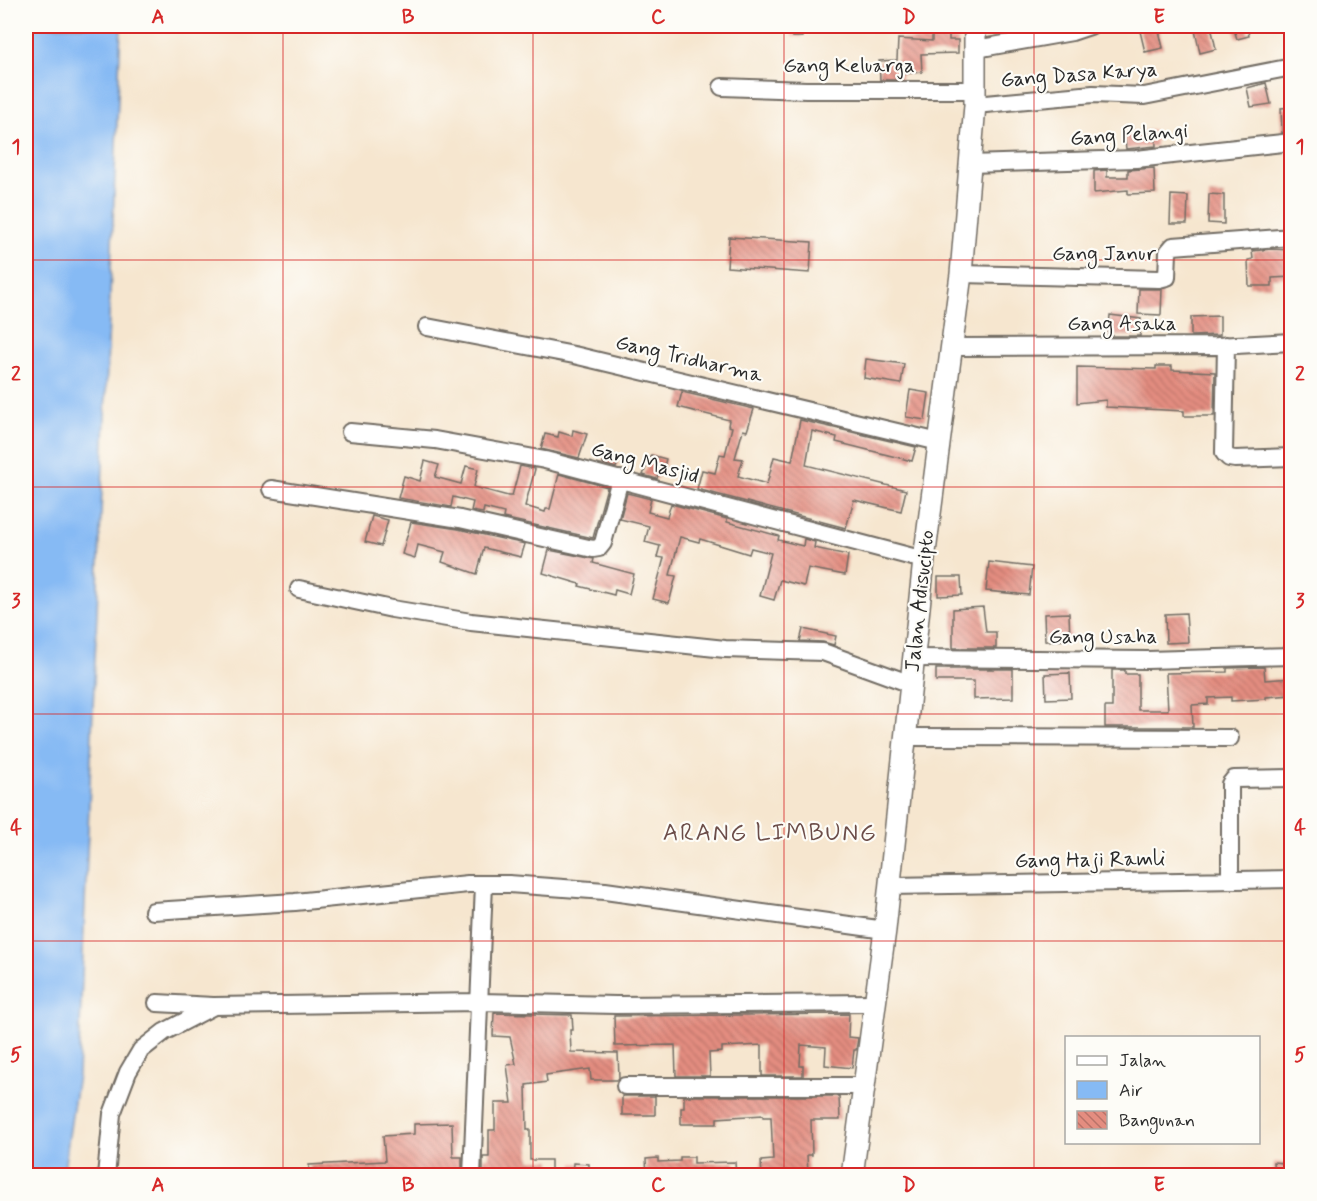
<svg xmlns="http://www.w3.org/2000/svg" width="1317" height="1201" font-family="Mynerve,sans-serif">
<style>
.water{fill:#86baf4;stroke:#587290;stroke-width:1.5}
.building{fill:url(#building-back-hatch)}
.lines{fill:none;stroke-linecap:round;stroke-linejoin:round}
.minor-casing{stroke:#726c64;stroke-width:20}
.major-casing{stroke:#726c64;stroke-width:24}
.minor{stroke:#fff;stroke-width:16}
.major{stroke:#fff;stroke-width:21}
.grid{fill:none;stroke:#d62828;stroke-width:1.5;stroke-opacity:0.55}
.labels{text-anchor:middle;dominant-baseline:central;stroke-width:4.5;stroke-linejoin:round;paint-order:stroke}
.street-label{font-size:21px;fill:#2b2b2b;stroke:#fdfcf7}
.quarter-label{font-size:24px;letter-spacing:1.5px;fill:#6c4d49;stroke:#fdfcf7}
.neatline{fill:none;stroke:#d62828;stroke-width:2}
.grid-label{font-size:20px;text-anchor:middle;font-weight:bold;fill:#d62828}
</style>
<defs>
<pattern id="building-back-hatch" width="6" height="6" patternUnits="userSpaceOnUse" patternTransform="scale(1.5)"><rect width="6" height="6" fill="#e48d80"/><path d="M-1 5l2 2M0 0l6 6M5-1l2 2" fill="none" stroke="#b97369"/></pattern>
</defs>
<rect width="100%" height="100%" fill="#fdfcf7"/>
<filter id="ink" filterUnits="userSpaceOnUse"><feTurbulence type="fractalNoise" baseFrequency=".0167" numOctaves="2"/><feDisplacementMap in="SourceGraphic" scale="12" xChannelSelector="R" yChannelSelector="G"/><feConvolveMatrix kernelMatrix="1 2 1 2 8 2 1 2 1" color-interpolation-filters="sRGB"/></filter>
<filter id="wash" filterUnits="userSpaceOnUse"><feTurbulence type="fractalNoise" baseFrequency=".008" numOctaves="4" result="noise"/><feDisplacementMap in="SourceGraphic" scale="24" xChannelSelector="R" yChannelSelector="G"/><feGaussianBlur stdDeviation="1.35" result="paint"/><feColorMatrix in="noise" values="0 0 0 0 0 0 0 0 0 0 0 0 0 0 0 0 0 1.4 0 .05"/><feComposite in="paint" operator="in"/></filter>
<g filter="url(#wash)">
<rect width="100%" height="100%" fill="#f6e6cf"/>
<!-- water -->
<path class="water" d="M26,26H121L78,1075L63,1176L26,1175Z"/>
<g id="blocks">
<!-- building -->
<path class="building" d="M793,26H803L802,37H792Z
M932,26H949V40H958V53L921,54L922,72L901,74V80H880L879,61L897,60L898,39L932,41Z
M1146,26H1158L1163,48L1145,52L1139,27Z
M1194,26H1211L1216,49L1200,53Z
M1233,26H1247L1249,36L1237,39Z
M1266,83L1271,104L1251,107L1247,88Z
M1292,107V132L1282,133L1281,108Z
M1155,130L1156,146L1126,149L1124,132Z
M1154,168L1155,193L1128,194V190L1094,193V171L1107,170V177H1128V170Z
M1209,194L1224,195V224L1208,223Z
M1171,195L1188,196L1187,224H1170Z
M729,237L812,242L810,273L727,267Z
M1271,249L1292,250V277L1272,278V286H1249L1248,260L1253,259L1252,251Z
M1139,289H1162L1161,315L1138,314Z
M1110,315L1141,319L1140,336H1108Z
M1220,316V335L1191,336V317Z
M866,359L904,364L901,384L864,378Z
M1156,366H1172V370L1215,372L1214,416H1184V411L1106,407V400L1077,403V367L1156,369Z
M910,390L929,393L925,420L906,417Z
M682,392L754,409L747,431L743,430L735,458L743,459L738,476L767,484L774,457L792,461L800,420L916,447L912,461L836,442L837,437L812,431L806,465L906,490L901,511L854,500L846,528L697,489L702,470L715,473L720,454L725,455L732,427L728,426L729,420L678,407Z
M573,430L587,434L579,458L541,449L545,434L558,437L559,432L572,436Z
M606,454L619,457L616,468L603,464Z
M651,455L666,459L663,470L659,469L657,479L643,475Z
M425,461L439,465L435,477L461,484L466,466L478,469L474,487L508,496H512L520,466L535,469L525,506L545,512L546,509H550L559,474L607,487L593,538L503,518L504,513L484,508L483,513L471,511L473,502L453,497L451,507L398,498L404,476L420,481Z
M627,493L651,499L648,512L667,517L671,504L727,519V522L779,536L778,540L803,546L804,539L815,542L814,548L848,555L845,575L808,568L804,586L780,580L774,600L760,596L771,553L751,548L749,554L700,539L699,542L680,537L670,575L676,576L669,603L653,599L664,558L657,557L660,546L645,542L649,526L620,519Z
M372,516L388,520L381,546L365,542Z
M411,522L458,529L525,544L521,557L484,548L477,574L442,562L445,552L418,545L415,558L402,554Z
M549,550L594,559L593,563L634,574L629,594L615,590L614,595L579,586L580,584L543,573Z
M989,562L1032,567L1029,595L986,591Z
M938,577H961L962,595L938,596Z
M983,607L986,632H996V648H953V609Z
M1069,613L1070,640L1045,641L1044,614Z
M1186,613L1188,642L1166,643L1165,614Z
M803,629L836,636L834,645L823,642L800,641Z
M1264,667L1265,680L1292,678V695L1266,697V699L1231,701V697L1208,698V704L1192,705L1193,727H1105V707H1112V670H1125V674H1138V710H1168L1166,673L1227,672V668Z
M936,669H1013V698L974,699V681H936Z
M1070,673L1071,698L1046,699L1045,674Z
M494,1013L572,1015L573,1030H570L571,1052L618,1053L619,1078L617,1080H591L590,1069L546,1075L547,1082L526,1085L527,1130H530V1160H551V1176H483V1157H489V1130H495V1103H512L507,1065L516,1064L510,1037L493,1036Z
M849,1014L848,1037L858,1038L856,1050H854L852,1068L825,1065L826,1047L801,1045L800,1066H803V1076H762V1045L722,1047V1052L709,1053L710,1076H676L675,1045L615,1046L614,1016Z
M622,1096H655V1115H622Z
M684,1096H839L840,1120H811L812,1155H807L808,1175L762,1176L761,1161L773,1160L771,1117H763V1115L717,1118V1124H681V1108H684Z
M452,1123L453,1157H462V1176H310L309,1165L385,1161L383,1136L414,1134V1124Z
M680,1157H694V1163L735,1162L736,1176H647L646,1159L658,1158V1162L680,1161Z
M1273,1162L1292,1164V1176H1274Z
M573,1163L589,1164V1176H572Z"/>
</g>
</g>
<g filter="url(#ink)">
<use href="#blocks" fill-opacity="0" stroke="#726c64" stroke-width="1.5"/>
<g class="lines">
<!-- minor casing -->
<g class="minor-casing">
<path id="minor" d="M976,49L1072,32L1090,26
M722,87L806,90H975
M975,105L1093,94L1144,96L1292,67
M970,164L1136,159L1292,142
M961,274L1159,279L1167,277L1168,252L1173,246L1292,237
M427,327L574,355L939,442
M1226,345L1224,453L1229,458L1235,459L1292,457
M953,347L1217,346L1292,342
M350,432L435,440L545,460L924,560
M271,489L460,519L593,549L599,548L603,543L620,479
M299,589L392,609L471,622L725,649L823,652L911,684
M913,658L1147,660L1292,656
M905,737L1230,738
M1230,880V784L1234,779L1292,778
M890,886L1292,879
M153,911L295,902L468,884H509L605,891L885,930
M157,1003L213,1006
M625,1086H864
M106,1176L112,1114L128,1072L141,1050L164,1032L214,1006L478,1002L616,1005L875,1003
M472,1176L484,884"/>
</g>
<!-- major casing -->
<g class="major-casing">
<path id="major" d="M852,1176L885,930L924,560L961,274L975,105V26"/>
</g>
<!-- minor -->
<use href="#minor" class="minor"/>
<!-- major -->
<use href="#major" class="major"/>
</g>
</g>
<!-- grid -->
<path class="grid" d="M283,26V1176M533,26V1176M784,26V1176M1034,26V1176M26,260H1292M26,487H1292M26,714H1292M26,941H1292"/>
<g class="labels">
<!-- street labels -->
<g class="street-label">
<text x="849" y="66">Gang Keluarga</text>
<text transform="translate(1079 75) rotate(-4)">Gang Dasa Karya</text>
<text transform="translate(1129 135) rotate(-4)">Gang Pelangi</text>
<text x="1104" y="254">Gang Janur</text>
<text x="1122" y="324">Gang Asaka</text>
<text transform="translate(689 359) rotate(13)">Gang Tridharma</text>
<text transform="translate(645 463) rotate(15)">Gang Masjid</text>
<text transform="translate(920 601) rotate(-84)">Jalan Adisucipto</text>
<text x="1103" y="637">Gang Usaha</text>
<text transform="translate(1090 860) rotate(-1)">Gang Haji Ramli</text>
</g>
<!-- quarter labels -->
<g class="quarter-label">
<text x="770" y="833">ARANG LIMBUNG</text>
</g>
</g>
<!-- margin -->
<rect width="1317" height="1201" fill="none" stroke="#fdfcf7" stroke-width="66"/>
<!-- legend -->
<rect x="1065" y="1036" width="195" height="108" fill="#fdfcf7" stroke="#a9a8a5" stroke-width="1.5"/>
<rect x="1077" y="1056" width="30" height="9" fill="#ffffff" stroke="#a9a8a5" stroke-width="1.5"/>
<text x="1119" y="1066" font-size="18" fill="#2b2b2b">Jalan</text>
<rect x="1077" y="1081" width="30" height="18" fill="#86baf4" stroke="#a9a8a5" stroke-width="1.5"/>
<text x="1119" y="1096" font-size="18" fill="#2b2b2b">Air</text>
<rect x="1077" y="1111" width="30" height="18" fill="url(#building-back-hatch)" stroke="#a9a8a5" stroke-width="1.5"/>
<text x="1119" y="1126" font-size="18" fill="#2b2b2b">Bangunan</text>
<rect x="33" y="33" width="1251" height="1135" class="neatline"/>
<g class="grid-label">
<text x="158" y="23">A</text>
<text x="408" y="23">B</text>
<text x="658" y="23">C</text>
<text x="909" y="23">D</text>
<text x="1159" y="23">E</text>
<text x="16" y="153">1</text>
<text x="1300" y="153">1</text>
<text x="16" y="380">2</text>
<text x="1300" y="380">2</text>
<text x="16" y="607">3</text>
<text x="1300" y="607">3</text>
<text x="16" y="834">4</text>
<text x="1300" y="834">4</text>
<text x="16" y="1061">5</text>
<text x="1300" y="1061">5</text>
<text x="158" y="1191">A</text>
<text x="408" y="1191">B</text>
<text x="658" y="1191">C</text>
<text x="909" y="1191">D</text>
<text x="1159" y="1191">E</text>
</g>
</svg>
